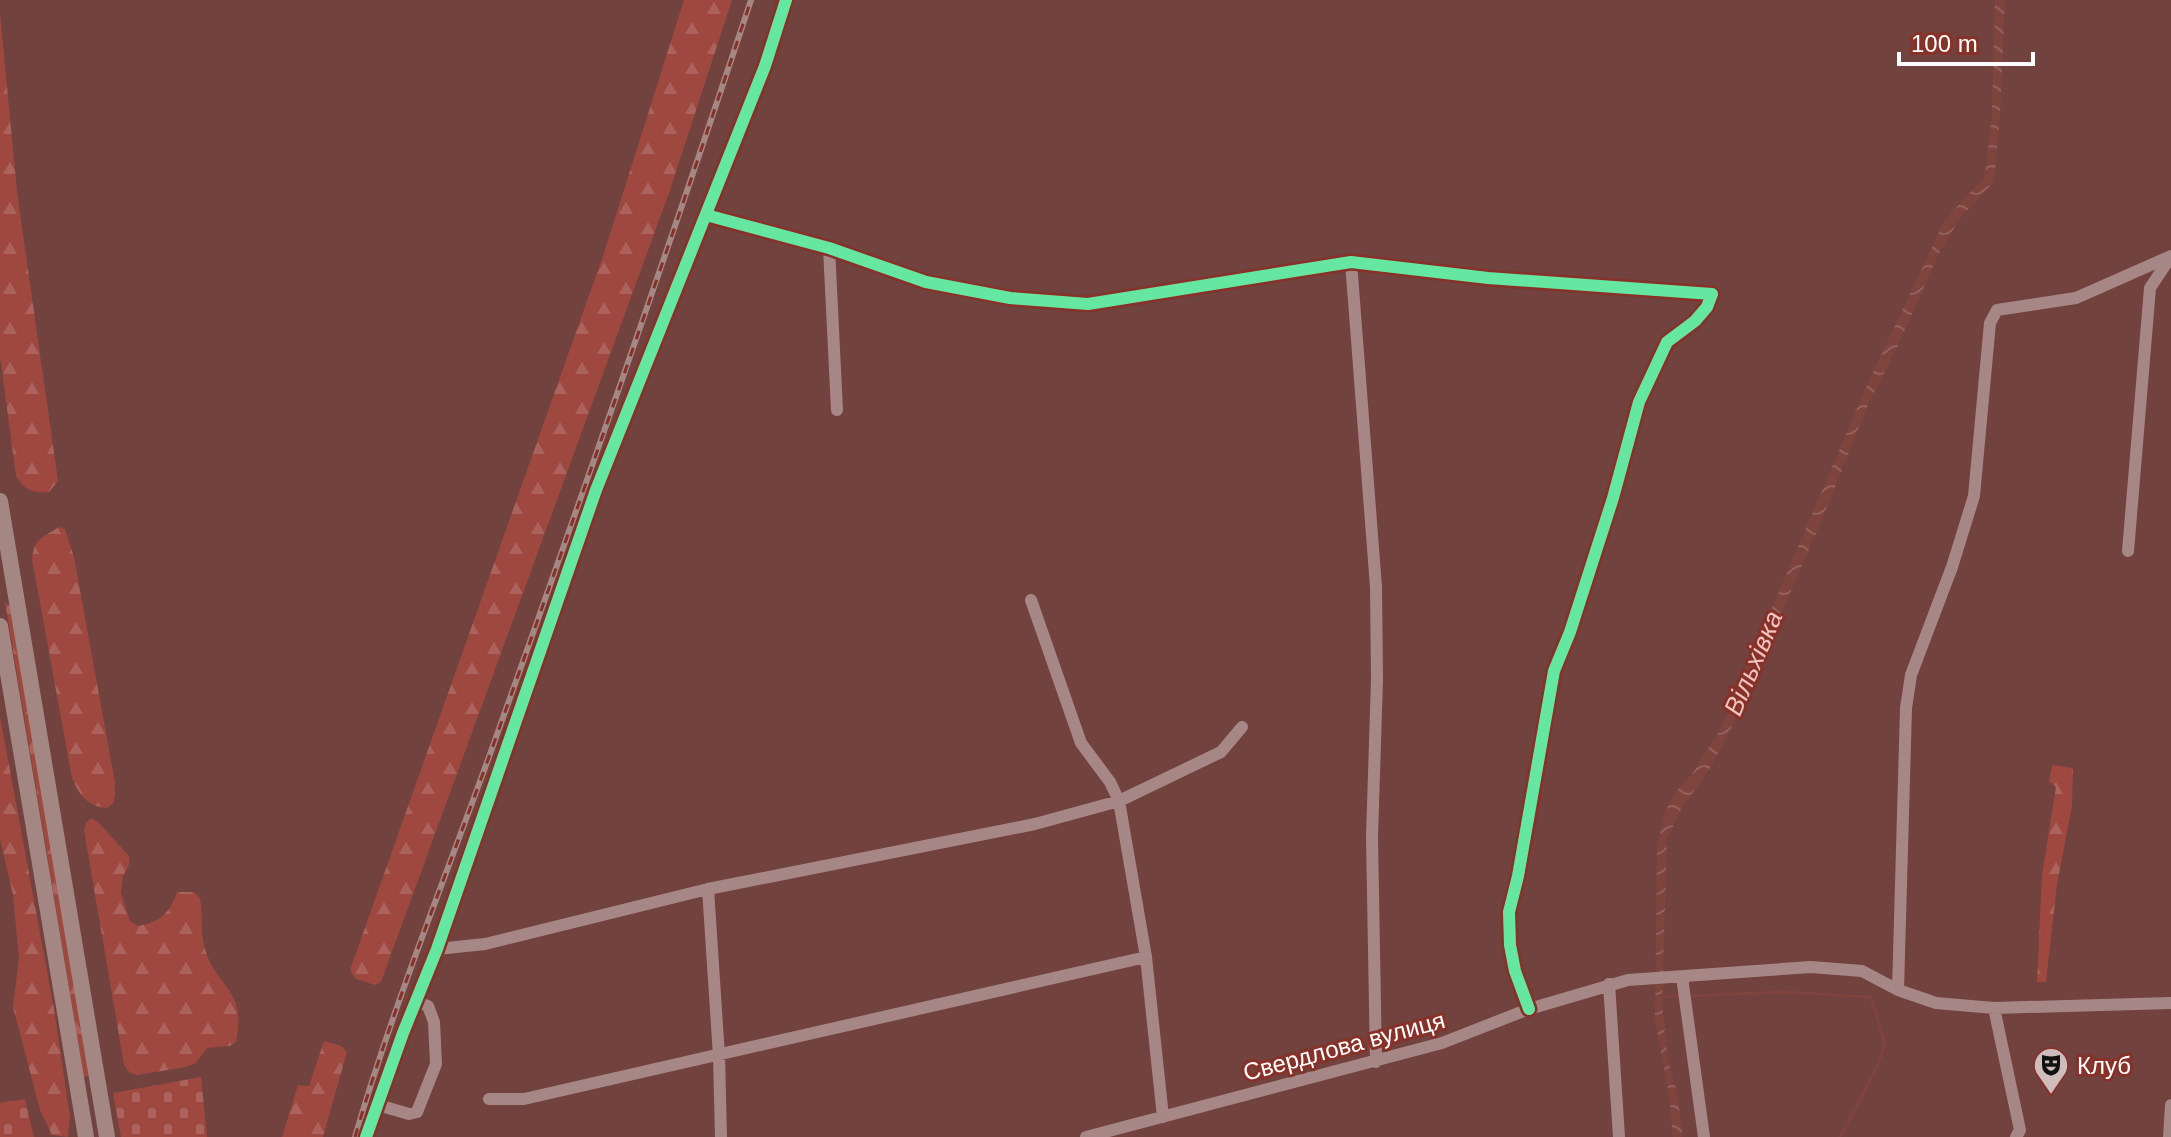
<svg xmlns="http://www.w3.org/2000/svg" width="2171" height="1137" font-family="Helvetica,sans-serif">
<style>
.forest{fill:url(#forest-firs)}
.cemetery{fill:url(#cemetery-stones)}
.water{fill:url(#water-waves)}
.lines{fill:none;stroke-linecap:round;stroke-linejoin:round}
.stream{stroke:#80443e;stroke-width:3}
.minor{stroke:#a78785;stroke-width:12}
.major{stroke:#a48683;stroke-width:16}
.rail-casing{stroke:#a58784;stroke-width:6}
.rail{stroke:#873128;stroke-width:3;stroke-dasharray:9;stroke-linecap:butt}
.cycleway-casing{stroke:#873128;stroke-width:17}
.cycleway{stroke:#66e7a1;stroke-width:12}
.labels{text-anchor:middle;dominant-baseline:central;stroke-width:6;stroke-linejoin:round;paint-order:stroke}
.street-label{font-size:24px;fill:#fff;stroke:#873128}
.poi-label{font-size:24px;fill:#fff;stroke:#873128;text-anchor:start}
.water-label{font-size:26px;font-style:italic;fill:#efc3c0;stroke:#873128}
</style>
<defs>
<pattern id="forest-firs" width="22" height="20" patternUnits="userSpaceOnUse" patternTransform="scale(2)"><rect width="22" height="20" fill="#9e4840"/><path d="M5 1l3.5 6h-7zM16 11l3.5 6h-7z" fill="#ad635d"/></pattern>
<pattern id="cemetery-stones" width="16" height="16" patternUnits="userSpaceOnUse" patternTransform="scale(2)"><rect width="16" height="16" fill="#9e4840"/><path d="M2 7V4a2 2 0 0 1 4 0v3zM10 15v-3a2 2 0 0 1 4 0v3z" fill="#ad635d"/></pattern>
<pattern id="water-waves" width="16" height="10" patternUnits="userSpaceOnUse" patternTransform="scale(2)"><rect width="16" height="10" fill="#80443e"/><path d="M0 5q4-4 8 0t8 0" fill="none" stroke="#93605b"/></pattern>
</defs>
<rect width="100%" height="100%" fill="#71423e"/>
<!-- forest -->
<path class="forest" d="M684,0H732L669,193L381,982L375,985L356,979L350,970L604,253Z
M0,13L17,192L58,481L49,492C34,494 23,489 16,476L0,356Z
M59,527L65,529L74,557L115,783L114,802L107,808C87,806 80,796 72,778L32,559C35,536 42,539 59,527Z
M5,602L11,607L89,1076L84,1077Z
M0,716L54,1009L70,1117L68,1137L52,1135L40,1110L13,1007L19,958L13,895L0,839Z
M2052,765L2073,768L2072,806L2057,884L2046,982H2037L2042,875L2056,787L2049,781Z
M91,818L99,823L129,856V865L123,876L121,893L130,921L138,926C160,922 170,913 177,892H194L200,898C203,915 200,932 205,949C217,989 247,988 236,1042L230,1046L207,1048L196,1063L186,1067L137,1075L130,1073L124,1065L84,830L86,823Z
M324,1041L341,1046L347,1052L323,1137H282L298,1085L309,1086Z"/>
<!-- cemetery -->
<path class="cemetery" d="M201,1077L207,1137H121L113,1093Z
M25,1099L34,1137H0V1103Z"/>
<!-- water -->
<path class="water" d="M1995,0H2005L2000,115L1994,182L1961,217L1940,251L1895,352L1869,402L1821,522L1729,733L1709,770L1680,811L1667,839L1662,1004L1668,1059L1677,1093L1682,1131V1137H1673L1669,1095L1655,1019L1657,850L1664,814L1675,793L1692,774L1719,732L1867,385L1942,226L1952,212L1985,176L1992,114Z"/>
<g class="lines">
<!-- stream -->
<path class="stream" d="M1690,996L1783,992L1871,997L1885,1044L1876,1069L1840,1137
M1662,997L1682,996"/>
<!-- minor -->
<path class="minor" d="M706,215L829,248L926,282L1010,298L1088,304L1351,262L1488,278L1712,294L1707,307L1695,321L1667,342L1639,402L1613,498L1570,632L1554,671L1518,876L1509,912L1510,945L1515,971L1529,1009
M829,248L837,410
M1351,262L1376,587L1377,679L1372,837L1376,1062
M2128,551L2150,288L2170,258
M1031,600L1081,743L1110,782L1119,801L1146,957L1163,1117
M708,889L719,1056L721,1137
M437,949L485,944L708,889L1035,824L1119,801L1221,752L1242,727
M1682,977L1704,1137
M1609,984L1619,1137
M1898,990L1906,708L1911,675L1952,567L1974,496L1990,323L1997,310L2076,298L2171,256
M1994,1008L2020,1130L2016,1137
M489,1099H524L1146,957
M378,1105L409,1114L417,1112L436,1064L434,1022L428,1006L415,1001
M366,1137L403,1033L437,949L596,490L765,66L786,0
M1086,1137L1442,1043L1529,1009L1628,980L1811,967L1862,971L1898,990L1936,1003L1994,1008L2171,1003
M2169,1137L2171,1105"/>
<!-- major -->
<path class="major" d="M0,501L107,1137
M0,626L86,1137"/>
<!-- rail casing -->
<g class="rail-casing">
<path id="rail" d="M355,1137C394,1003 447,874 494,743C582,496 669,249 751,0"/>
</g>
<!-- rail -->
<use href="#rail" class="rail"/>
<!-- cycleway casing -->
<g class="cycleway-casing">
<path id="cycleway" d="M706,215L829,248L926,282L1010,298L1088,304L1351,262L1488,278L1712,294L1707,307L1695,321L1667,342L1639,402L1613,498L1570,632L1554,671L1518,876L1509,912L1510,945L1515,971L1529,1009
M366,1137L403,1033L437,949L596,490L765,66L786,0"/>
</g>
<!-- cycleway -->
<use href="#cycleway" class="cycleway"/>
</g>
<!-- icons -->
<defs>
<g id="theatre-pin" transform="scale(1.8)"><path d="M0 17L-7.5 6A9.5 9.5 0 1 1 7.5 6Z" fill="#cdbdbb" stroke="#873128"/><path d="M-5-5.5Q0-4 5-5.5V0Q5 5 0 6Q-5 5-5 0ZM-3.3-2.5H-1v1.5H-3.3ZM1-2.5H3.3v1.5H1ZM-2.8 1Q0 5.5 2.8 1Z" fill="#111"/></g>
</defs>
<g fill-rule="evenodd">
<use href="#theatre-pin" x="2051" y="1065"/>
</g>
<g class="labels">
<!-- street labels -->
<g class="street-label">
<text transform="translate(1344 1046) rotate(-15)">Свердлова вулиця</text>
</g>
<!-- poi labels -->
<g class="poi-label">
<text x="2077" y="1065">Клуб</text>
</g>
<!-- water labels -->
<g class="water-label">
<text transform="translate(1753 663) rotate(-67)">Вільхівка</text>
</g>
</g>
<!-- scale -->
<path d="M1899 52v12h134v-12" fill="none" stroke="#ffffff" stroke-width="4"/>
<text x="1911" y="52" font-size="24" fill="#ffffff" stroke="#873128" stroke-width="6" paint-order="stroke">100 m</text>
</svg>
